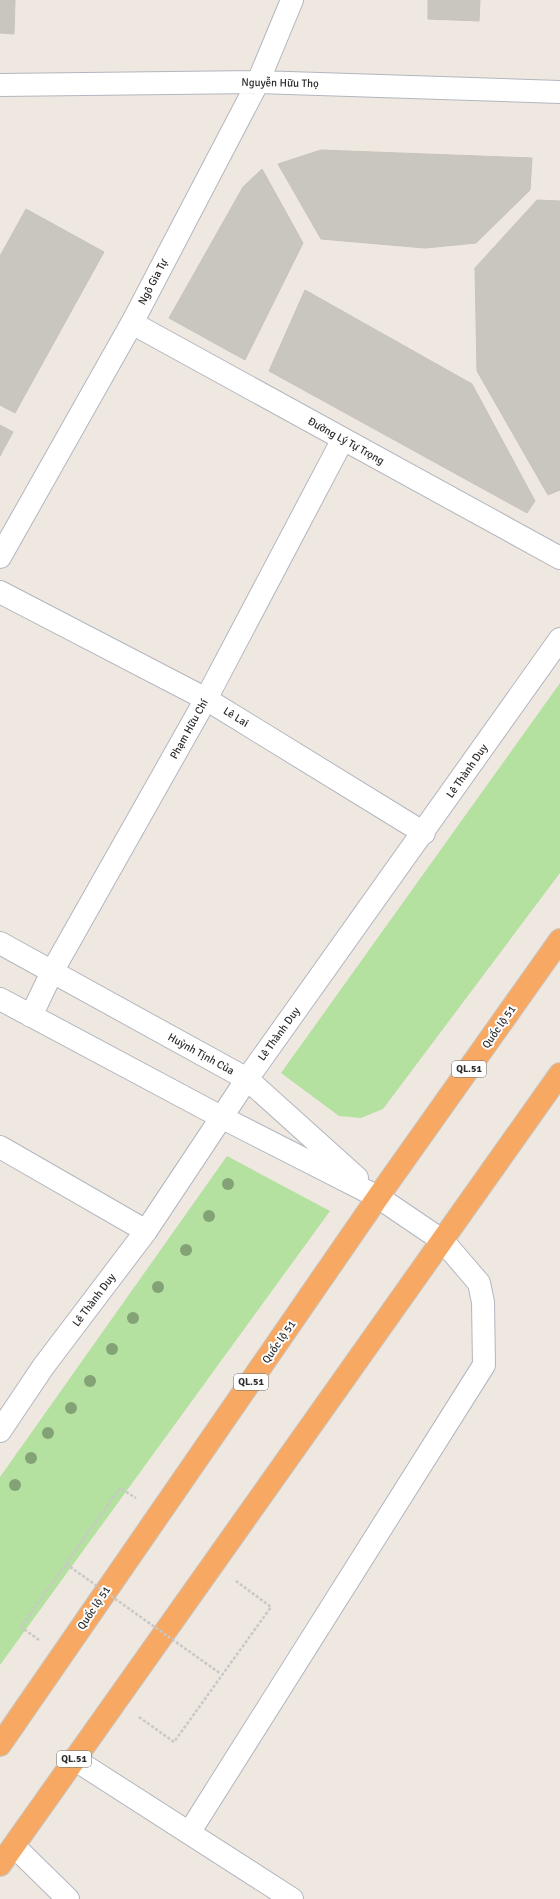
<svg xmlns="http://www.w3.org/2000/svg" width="560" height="1899" font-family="Signika,sans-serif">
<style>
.green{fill:#b4e1a0}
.building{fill:#c9c5bf;stroke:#c9c4ba}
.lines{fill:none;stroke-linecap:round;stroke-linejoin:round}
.minor-casing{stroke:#b3b6bf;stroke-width:24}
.highway-casing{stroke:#c8c8c8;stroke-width:24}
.path{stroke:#c8c8c8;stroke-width:2.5;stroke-dasharray:3 2;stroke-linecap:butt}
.minor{stroke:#fff;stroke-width:22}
.highway{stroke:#f7a862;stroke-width:22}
.path-bridge{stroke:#c8c8c8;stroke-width:2.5;stroke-dasharray:3 2;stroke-linecap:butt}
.tree{fill:#83a275}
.labels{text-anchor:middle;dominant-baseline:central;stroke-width:4;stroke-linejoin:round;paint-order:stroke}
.shield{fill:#fff;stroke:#6c6c6c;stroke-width:1}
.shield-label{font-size:10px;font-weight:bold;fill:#2d2d2d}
.street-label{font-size:11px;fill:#2d2d2d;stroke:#fff}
</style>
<rect width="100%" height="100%" fill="#eee8e0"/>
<!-- green -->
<path class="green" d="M560,683V873L383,1109L361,1118L339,1116L281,1073Z
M227,1156L330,1211L0,1665V1477Z"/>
<!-- building -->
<path class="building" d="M0,0H15L14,34L0,33Z
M428,0H480L479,21L428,19Z
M321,150L532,158L530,190L476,243L425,248L321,239L278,164Z
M262,169L303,243L245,360L169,318L243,187Z
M537,200L560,201V490L548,495L477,371L475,268Z
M26,209L104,252L15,413L0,405V256Z
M305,290L472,384L535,501L527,513L269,371Z
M0,425L13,432L0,456Z"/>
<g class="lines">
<!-- minor casing -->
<g class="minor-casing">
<path id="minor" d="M0,85L258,82L560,92
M132,323L560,558
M0,557L132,323L258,82L292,0
M0,592L206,699L424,833
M0,943L247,1079L357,1178
M0,999L221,1117L378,1197L443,1241L479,1283L483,1302L484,1365L189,1833
M31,1016L53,970L206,699L343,439
M0,1147L146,1231
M0,1431L43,1367L146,1231L247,1079L560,639
M74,1759L292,1899
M14,1846L68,1899"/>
</g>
<!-- highway casing -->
<g class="highway-casing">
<path id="highway" d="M0,1745L378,1197L560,940
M0,1865L560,1074"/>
</g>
<!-- path -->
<path class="path" d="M39,1640L21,1627L120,1488L136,1498
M139,1717L174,1742L271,1607L236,1581"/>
<!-- minor -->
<use href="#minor" class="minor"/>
<!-- highway -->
<use href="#highway" class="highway"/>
<!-- path-bridge -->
<path class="path-bridge" d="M66,1564L221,1674"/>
</g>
<!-- trees -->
<g class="tree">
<circle cx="228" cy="1184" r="6"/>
<circle cx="209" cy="1216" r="6"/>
<circle cx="186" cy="1250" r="6"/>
<circle cx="158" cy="1287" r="6"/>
<circle cx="133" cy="1318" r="6"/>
<circle cx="112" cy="1349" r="6"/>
<circle cx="90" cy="1381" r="6"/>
<circle cx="71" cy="1408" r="6"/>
<circle cx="48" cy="1433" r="6"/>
<circle cx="31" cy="1458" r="6"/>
<circle cx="15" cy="1485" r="6"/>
</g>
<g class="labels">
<!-- shield labels -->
<g class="shield">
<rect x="452" y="1061" width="34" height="16" rx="3"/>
<rect x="234" y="1374" width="34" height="16" rx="3"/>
<rect x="57" y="1751" width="34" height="16" rx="3"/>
</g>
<g class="shield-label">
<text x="469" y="1069">QL.51</text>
<text x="251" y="1382">QL.51</text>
<text x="74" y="1759">QL.51</text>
</g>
<!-- street labels -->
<g class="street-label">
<text transform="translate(280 83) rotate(1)">Nguyễn Hữu Thọ</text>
<text transform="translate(153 282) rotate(-62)">Ngô Gia Tự</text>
<text transform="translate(346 441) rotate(29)">Đường Lý Tự Trọng</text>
<text transform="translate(236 717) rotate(32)">Lê Lai</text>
<text transform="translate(189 729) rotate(-61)">Phạm Hữu Chí</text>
<text transform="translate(467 771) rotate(-55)">Lê Thành Duy</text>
<text transform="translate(499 1027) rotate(-55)">Quốc lộ 51</text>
<text transform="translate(279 1034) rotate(-54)">Lê Thành Duy</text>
<text transform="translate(201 1054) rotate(29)">Huỳnh Tịnh Của</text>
<text transform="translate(94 1300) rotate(-53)">Lê Thành Duy</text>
<text transform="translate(279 1342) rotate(-55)">Quốc lộ 51</text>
<text transform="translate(94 1608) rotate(-56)">Quốc lộ 51</text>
</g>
</g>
</svg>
